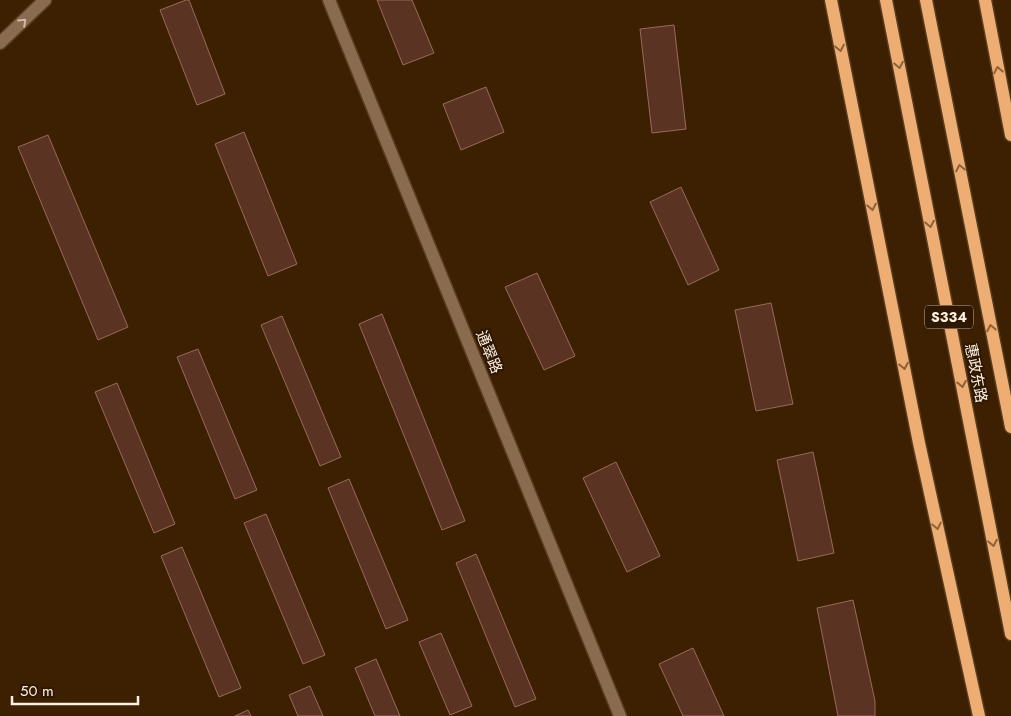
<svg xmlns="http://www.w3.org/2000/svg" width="1011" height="716" font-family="Jost,'Noto Sans SC',sans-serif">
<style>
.building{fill:#5a3323;stroke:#976b5a}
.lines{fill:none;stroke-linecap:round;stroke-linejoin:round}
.minor-casing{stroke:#583c20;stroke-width:15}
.major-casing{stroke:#583c20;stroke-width:15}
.minor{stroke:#8a6b4f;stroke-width:12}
.major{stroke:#eead73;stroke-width:12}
.oneway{stroke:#d0baa7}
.oneway2{stroke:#8e623a}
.labels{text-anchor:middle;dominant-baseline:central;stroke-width:4;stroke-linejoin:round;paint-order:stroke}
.shield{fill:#2e1802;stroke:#c0ae9e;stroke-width:1}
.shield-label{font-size:14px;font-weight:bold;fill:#ffefe1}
.street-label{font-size:15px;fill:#ffefe1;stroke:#2e1802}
</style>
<rect width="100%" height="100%" fill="#3d1f01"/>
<!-- building -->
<path class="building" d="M186,0H189L225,94L197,105L160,10Z
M377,0H412L434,53L403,65Z
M674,25L686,129L652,133L640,29Z
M486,87L504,132L461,150L443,104Z
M244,132L297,264L268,276L215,144Z
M48,135L128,327L98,340L18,147Z
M681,187L719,270L688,285L650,202Z
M537,273L575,356L544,370L505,287Z
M771,303L793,404L756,411L735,310Z
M382,314L465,521L442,530L359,324Z
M282,316L341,457L320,466L261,325Z
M198,349L257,490L235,499L177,357Z
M117,383L175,524L154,533L95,392Z
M813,452L834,553L798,561L777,460Z
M616,462L660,556L627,572L583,478Z
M349,479L408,620L386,629L328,488Z
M266,514L325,655L303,664L244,523Z
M182,547L241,688L219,697L161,556Z
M476,554L536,699L515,707L456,563Z
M853,600L875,701V716H838L817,608Z
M441,633L472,706L450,715L419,642Z
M693,648L724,716H683L659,664Z
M376,659L400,716H375L355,668Z
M310,686L323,716H298L289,695Z
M248,710L251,716H235Z"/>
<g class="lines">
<!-- minor casing -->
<g class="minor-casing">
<path id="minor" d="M329,0L620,716
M0,43L45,0"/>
</g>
<!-- major casing -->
<g class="major-casing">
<path id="major" d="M831,0L919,443L979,716
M886,0L1011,634
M926,0L1011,427
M985,0L1011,135"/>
</g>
<!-- minor -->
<use href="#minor" class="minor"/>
<!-- major -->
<use href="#major" class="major"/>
</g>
<!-- one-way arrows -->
<defs><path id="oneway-chevron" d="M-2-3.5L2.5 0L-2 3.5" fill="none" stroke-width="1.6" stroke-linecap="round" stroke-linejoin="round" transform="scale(1.25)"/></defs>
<use class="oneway" href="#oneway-chevron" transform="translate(23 22) rotate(-44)"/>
<g class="oneway2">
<use href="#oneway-chevron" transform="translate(840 48) rotate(79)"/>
<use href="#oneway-chevron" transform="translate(899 65) rotate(79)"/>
<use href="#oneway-chevron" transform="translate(998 70) rotate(-101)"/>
<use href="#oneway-chevron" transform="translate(960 168) rotate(-101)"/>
<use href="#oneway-chevron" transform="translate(872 207) rotate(79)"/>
<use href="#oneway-chevron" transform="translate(930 224) rotate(79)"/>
<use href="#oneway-chevron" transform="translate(991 328) rotate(-101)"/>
<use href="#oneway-chevron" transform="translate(904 366) rotate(79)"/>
<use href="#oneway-chevron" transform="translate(962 384) rotate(79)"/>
<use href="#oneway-chevron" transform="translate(937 526) rotate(78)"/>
<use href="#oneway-chevron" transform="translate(993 543) rotate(79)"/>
</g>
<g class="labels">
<!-- shield labels -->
<rect class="shield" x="925" y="305.5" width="48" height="23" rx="4"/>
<g class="shield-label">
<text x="949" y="317">S334</text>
</g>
<!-- street labels -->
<g class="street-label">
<text transform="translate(489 352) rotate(68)">通翠路</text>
<text transform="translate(976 373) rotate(79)">惠政东路</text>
</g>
</g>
<!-- scale -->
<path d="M12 696v8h126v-8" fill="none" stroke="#ffefe1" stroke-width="2.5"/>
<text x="20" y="696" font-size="15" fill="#ffefe1" stroke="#2e1802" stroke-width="4" paint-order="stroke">50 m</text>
</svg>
